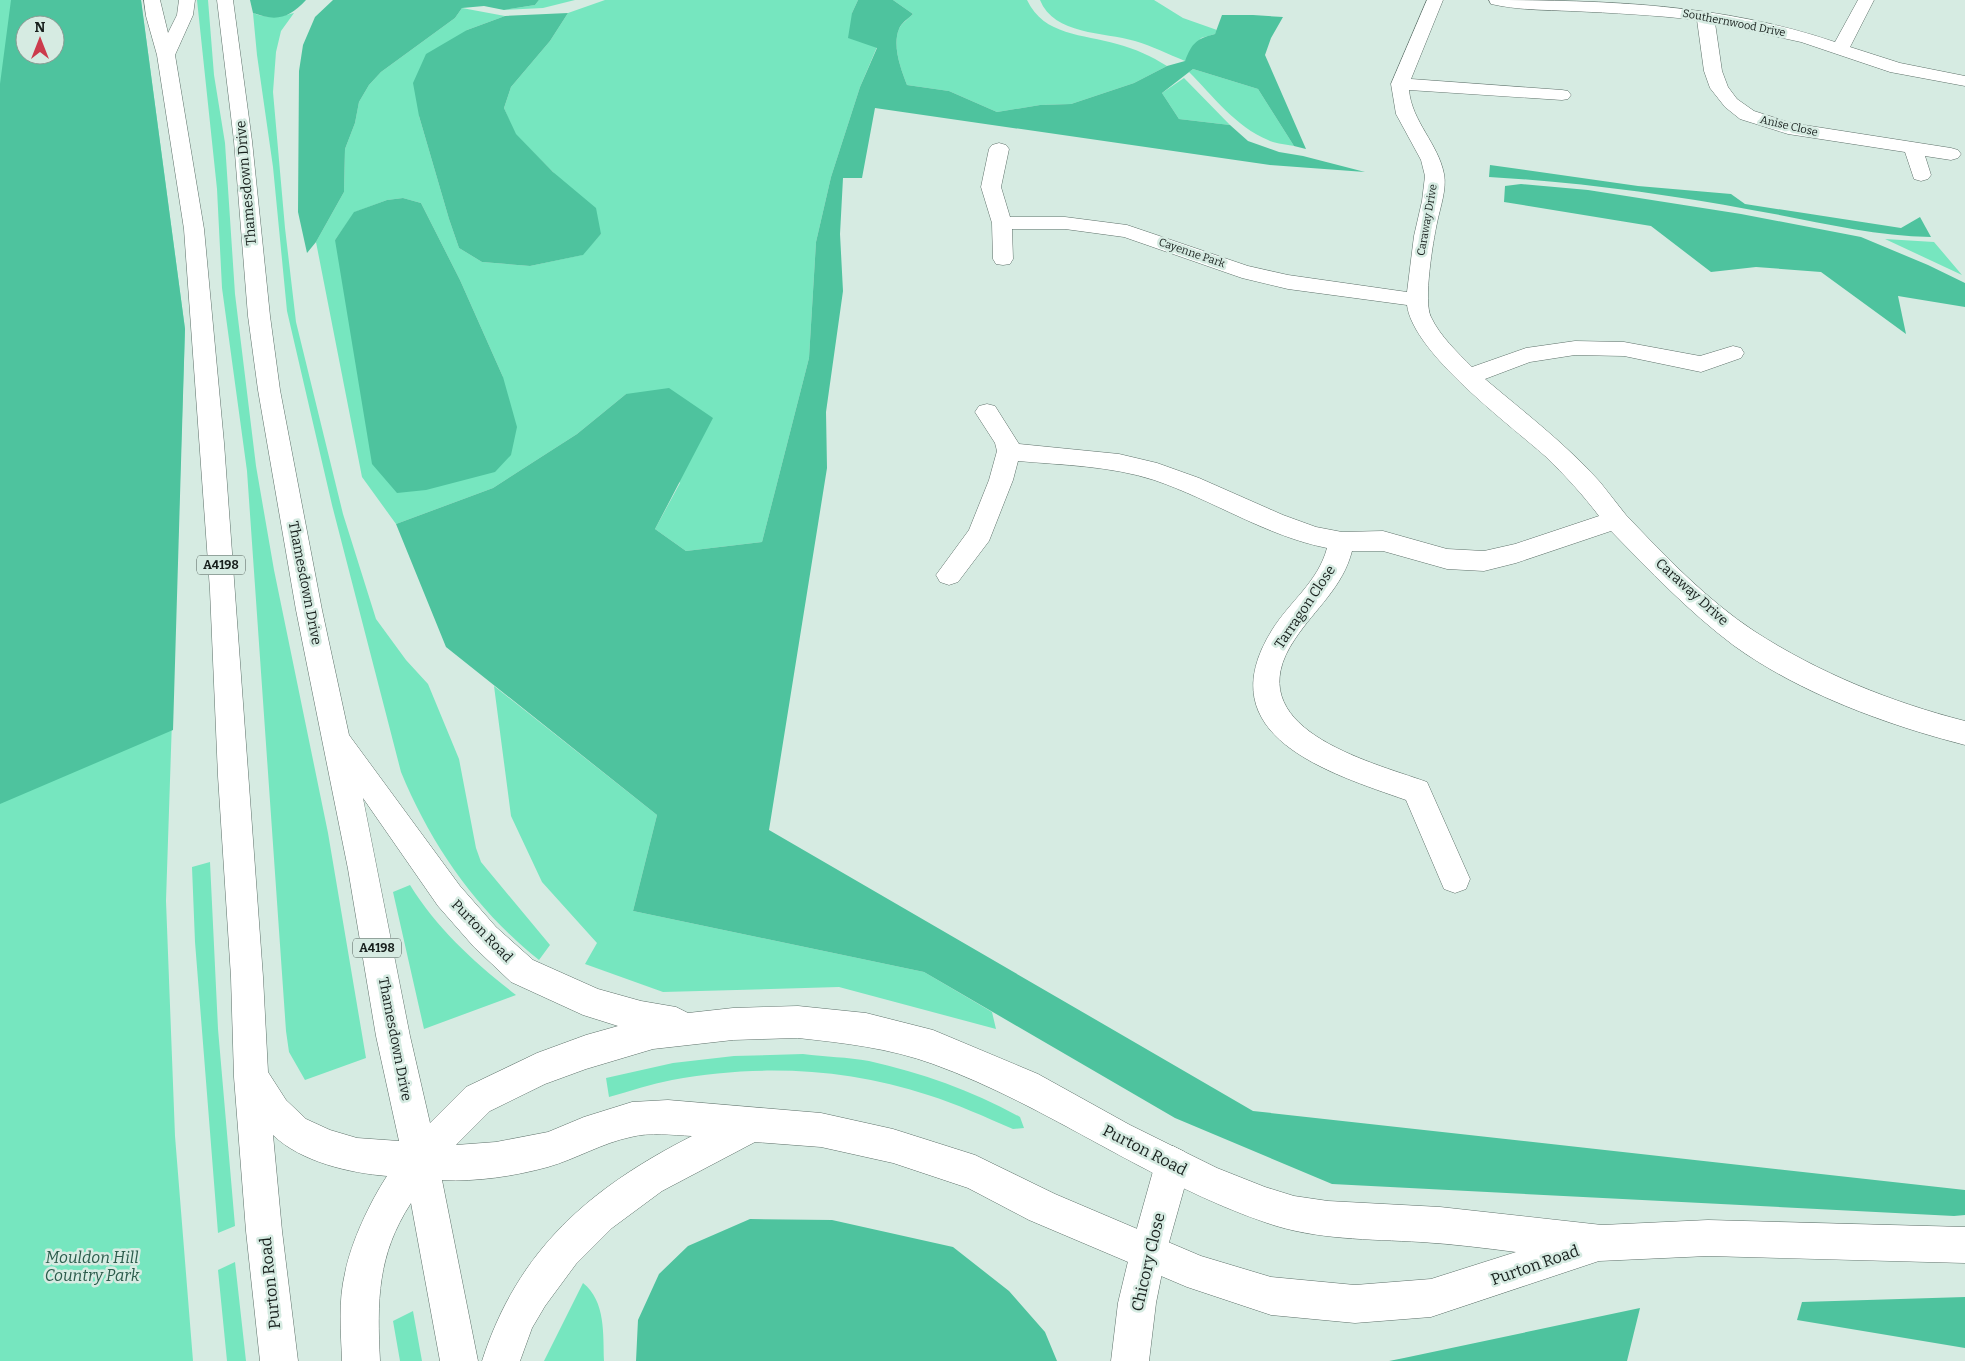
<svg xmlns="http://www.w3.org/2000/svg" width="1965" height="1361" font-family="Bitter,serif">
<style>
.green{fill:#76e6bf;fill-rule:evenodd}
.forest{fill:#4ec39e;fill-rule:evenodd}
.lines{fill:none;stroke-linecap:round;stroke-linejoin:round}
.minor-casing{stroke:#5e716a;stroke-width:1}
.major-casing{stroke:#5e716a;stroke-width:1}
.minor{fill:#fff;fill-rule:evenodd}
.major{fill:#fff;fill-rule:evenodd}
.labels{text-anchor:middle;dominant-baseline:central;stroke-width:5;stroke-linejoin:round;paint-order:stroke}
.far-street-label{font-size:11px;fill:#18201d;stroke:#d6ebe2}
.shield{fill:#d6ebe2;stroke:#515d58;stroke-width:1}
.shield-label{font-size:12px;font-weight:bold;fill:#18201d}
.street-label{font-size:14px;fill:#18201d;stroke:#d6ebe2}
.near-street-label{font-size:16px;fill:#18201d;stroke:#d6ebe2}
.near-park-label{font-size:16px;font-style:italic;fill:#2b5b4b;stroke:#d6ebe2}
</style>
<rect width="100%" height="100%" fill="#d6ebe2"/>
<!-- green -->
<path class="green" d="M0,0H141L185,329L166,901L175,1136L193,1361H0ZM25,25H55V55H25Z
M197,0H208L214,75L225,143L235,294L256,466L274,570L328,833L366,1058L305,1080L289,1052L286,1031L247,471L222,288L217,189Z
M539,0H575L543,8L504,10L535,5Z
M605,0H858L852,13L877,47L860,87L831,177L816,242L809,358L762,542L686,551L655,529L680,483L626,394L577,434L493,488L396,524L362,477L316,242L344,192L345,149L355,123L359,102L369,85L381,72L455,18L462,8L505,16L467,30L419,116L449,219L459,248L482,262L530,266L582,255L601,234L553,172L515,134L504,108L511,87L550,41L568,13ZM403,198L421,203L460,280L503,377L335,240L355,212L387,200Z
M893,0H1027C1044,36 1083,34 1117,44C1136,49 1151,56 1167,66L1134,83L1071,104L1040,105L997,112L949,91L907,85C901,69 892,46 899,29C901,24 909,18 913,14Z
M1040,0H1154L1183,18L1217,30L1215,34L1201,38L1185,61C1168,54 1152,46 1135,41C1104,32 1054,35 1040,0Z
M253,13C268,19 279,17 294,13L281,31L276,52L273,92L285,228L296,322L343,514L376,619L406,660L428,684L459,759L476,848L481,862L550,945L539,960C477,911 431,845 401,772L332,505L287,311L273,167L257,55Z
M1193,69L1258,89L1294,146C1286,144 1276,144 1268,140C1236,127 1213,96 1189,72Z
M1184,78L1230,125L1179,119L1162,93Z
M1885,239L1934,242L1962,275Z
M494,686L657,815L633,911L924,972L992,1012L996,1029L839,987L663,992L585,964L597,943L542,882L511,816Z
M210,862L218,1029L235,1226L218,1233L195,942L192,867Z
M410,885C438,930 475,963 516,995L424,1029L393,892Z
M803,1054C825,1057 848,1057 869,1061C922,1073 973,1091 1020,1117L1024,1128L1013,1129C985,1117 957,1104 928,1095C847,1068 756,1064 672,1080C651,1084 630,1091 609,1097L606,1078L673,1063L734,1056Z
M235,1262L246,1361H227L218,1270Z
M583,1283C606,1301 603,1335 604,1361H544Z
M413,1311L422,1361H400L393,1321Z"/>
<!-- forest -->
<path class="forest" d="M11,0H141L185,329L173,730L0,804V84ZM25,25H55V55H25Z
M250,0H306C289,18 277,22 253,13Z
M333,0H539L535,5L504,10L484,6L462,8L455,18L381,72L369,85L359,102L355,123L345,149L344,192L316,242L307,253L298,212L299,71L303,45L315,17Z
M858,0H893L913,14C909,18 901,23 899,29C892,46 901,69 907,85L949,91L997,112L1040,105L1071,104L1134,83L1167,66L1185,61C1192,43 1196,39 1215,34L1222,15H1253L1283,17L1271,38L1265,55L1306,149L1294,146L1258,89L1193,69L1162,93L1179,119L1230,125L1248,141L1279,152L1303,156L1365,172L1270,165L875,108L862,178H843L840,234L843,291L826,412L827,468L769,830L1253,1111L1965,1190V1215L1954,1216L1332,1184L1175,1118L924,972L633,911L657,815L446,647L396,524L493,488L577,434L626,394L669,388L713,418L655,529L686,551L762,542L809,358L816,242L831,177L860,87L877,48L848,38L852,13Z
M568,13L550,41L511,87L504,108L516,134L553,172L596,208L601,234L583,255L530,266L482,262L459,248L449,219L419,116L413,83L426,54L467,30L505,16Z
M1490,165L1638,186L1731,194L1745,204L1901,228L1920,217L1931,237C1870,236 1811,220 1752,210C1665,194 1577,182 1489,177Z
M1521,184L1588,190L1741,214L1861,237L1928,265L1965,283V307L1898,296L1906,334L1821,272L1756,267L1711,272L1651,226L1504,202L1505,186Z
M403,198L421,203L460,280L503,377L517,427L511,455L495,472L426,490L397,493L372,464L335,240L354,212L387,200Z
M750,1219L832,1220L953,1247L1009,1291L1045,1332L1057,1361H636L638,1320L659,1274L688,1246Z
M1965,1297V1348L1797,1320L1802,1302Z
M1640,1308L1627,1361H1389L1404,1358Z"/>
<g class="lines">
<!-- minor casing -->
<g class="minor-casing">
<path id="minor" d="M1427,0H1443L1411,79L1562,90L1568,91L1571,95L1568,99L1562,100L1409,90C1412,122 1438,143 1444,174C1447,189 1440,208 1437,223C1433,242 1423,301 1431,317C1440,336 1457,352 1472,367L1526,348L1575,341L1624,342L1700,356L1733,346L1741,348L1744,353L1741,358L1701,372L1624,356L1575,355L1530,362L1485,379C1524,412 1566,444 1600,482C1609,493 1617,504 1626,515C1665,556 1707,600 1754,631C1819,673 1891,702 1965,721V745C1887,725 1799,693 1733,645C1688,611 1650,571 1611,531L1516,563L1484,571L1447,569L1383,551H1352C1343,587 1315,609 1295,639C1234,728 1368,761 1427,782L1470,879L1466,889L1455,893L1444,889L1406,800C1329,773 1206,736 1272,630C1290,601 1318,582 1327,548C1266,536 1213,500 1154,480C1111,466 1063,465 1018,461L1013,480L989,541L958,582L949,585L940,582L936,575L969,530L989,480L997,451L995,443L975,412L979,406L987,404L995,406L1019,444L1119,454L1157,463L1199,478L1283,515L1316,527L1342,532L1383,531L1447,549L1484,551L1515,544L1599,516C1583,495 1565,475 1545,456C1509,424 1413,353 1407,305L1288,289L1242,278L1124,237L1065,229H1012L1013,259L1010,264L1003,265L996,264L993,259L992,223L981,187L989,149L992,145L999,143L1006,145L1009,149L1001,187L1010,217H1065L1127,225L1248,266L1288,275L1407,292L1414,236L1422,201L1425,176L1421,160L1396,114L1391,84Z
M1489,0C1607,0 1722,4 1835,42L1858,0H1874L1850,47L1900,63L1965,76V86L1890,72L1801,42L1715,23L1722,71L1728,87L1737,99L1754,111L1791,123L1951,148L1958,150L1961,154L1958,158L1951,160L1925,156L1931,175L1928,179L1921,181L1914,179L1905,152L1788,134L1740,119L1725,107L1710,88L1704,71L1697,20C1655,15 1613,13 1571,11C1545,10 1517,10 1491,4Z
M1173,1146L1185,1152L1191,1164L1166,1253L1156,1303L1149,1361H1111L1118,1303L1130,1253L1155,1164L1161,1152Z"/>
</g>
<!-- major casing -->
<g class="major-casing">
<path id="major" d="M144,0H160L168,33L177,15L179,0H195L193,15L175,55L204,229L224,443L263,977L268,1072L286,1100L306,1119L330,1130L357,1138L399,1141L376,1036L348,869L296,610L258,390L248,316L234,141L217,0H233L252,141L270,316L280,390L322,610L349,735L460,886L496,927L533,960L598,989L641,1001L676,1007L688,1013L733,1008L798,1006L866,1013L933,1030L1038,1074L1130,1125L1217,1168L1265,1187L1294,1196L1328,1201L1440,1207L1602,1225L1708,1220L1965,1227V1263L1708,1256L1599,1261L1431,1317L1355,1323L1271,1315L1187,1287L1029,1220L968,1188L893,1163L821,1147L755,1142L662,1191L612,1228L576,1264L545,1306L532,1328L520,1361H482C518,1249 590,1188 692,1136C672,1135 650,1132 631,1137C602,1143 576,1159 548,1167C515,1176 477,1182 442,1180L478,1361H440L411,1203C377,1255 377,1301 380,1361H342C341,1332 338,1302 345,1273C351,1242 370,1202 387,1176C350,1173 301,1162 273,1135L282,1231L298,1361H260L246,1231L234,1077L231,977L218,776L210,590L184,229L157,55L146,16ZM363,798L438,906L474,947L511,982L583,1015L618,1026L586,1035L537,1053L466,1087L430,1123L410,1036ZM798,1038C844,1043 889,1048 933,1064C1049,1106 1149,1183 1267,1223C1316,1240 1369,1239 1421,1242C1453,1244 1485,1248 1516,1252L1431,1279L1355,1285L1271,1277L1201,1256L1055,1194L975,1155L893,1129L821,1113L668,1100L632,1102L584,1117L548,1132L496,1142L456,1145L490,1111L545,1084L586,1069L653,1049L733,1040Z"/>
</g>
<!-- minor -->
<use href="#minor" class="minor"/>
<!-- major -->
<use href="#major" class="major"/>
</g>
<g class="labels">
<!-- far-street labels -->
<g class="far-street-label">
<text transform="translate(1734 23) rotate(11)">Southernwood Drive</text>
<text transform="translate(1789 126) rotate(13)">Anise Close</text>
<text transform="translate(1427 220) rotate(-80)">Caraway Drive</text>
<text transform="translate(1192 253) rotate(19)">Cayenne Park</text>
</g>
<!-- shield labels -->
<g class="shield">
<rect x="197" y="555.5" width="48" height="19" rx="4"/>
<rect x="353" y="938.5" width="48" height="19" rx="4"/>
</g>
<g class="shield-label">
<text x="221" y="565">A4198</text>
<text x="377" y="948">A4198</text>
</g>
<!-- street labels -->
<g class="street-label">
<text transform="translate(246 183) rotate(-95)">Thamesdown Drive</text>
<text transform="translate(305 583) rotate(79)">Thamesdown Drive</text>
<text transform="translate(1692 592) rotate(42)">Caraway Drive</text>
<text transform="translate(1305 607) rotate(-56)">Tarragon Close</text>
<text transform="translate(482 931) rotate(46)">Purton Road</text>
<text transform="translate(395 1039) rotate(79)">Thamesdown Drive</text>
</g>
<!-- near-street labels -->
<g class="near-street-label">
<text transform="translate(1145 1150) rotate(27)">Purton Road</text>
<text transform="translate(1148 1262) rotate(-77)">Chicory Close</text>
<text transform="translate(1535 1265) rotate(-19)">Purton Road</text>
<text transform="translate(270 1283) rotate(-96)">Purton Road</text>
</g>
<!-- near-park labels -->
<g class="near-park-label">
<text x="92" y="1257">Mouldon Hill<tspan x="92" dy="18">Country Park</tspan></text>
</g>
</g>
<!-- north arrow -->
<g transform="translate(40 40)"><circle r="24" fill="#d6ebe2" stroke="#8a9a93"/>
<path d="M0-4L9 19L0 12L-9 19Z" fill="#cb3b4c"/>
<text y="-8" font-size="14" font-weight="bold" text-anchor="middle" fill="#18201d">N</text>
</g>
</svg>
